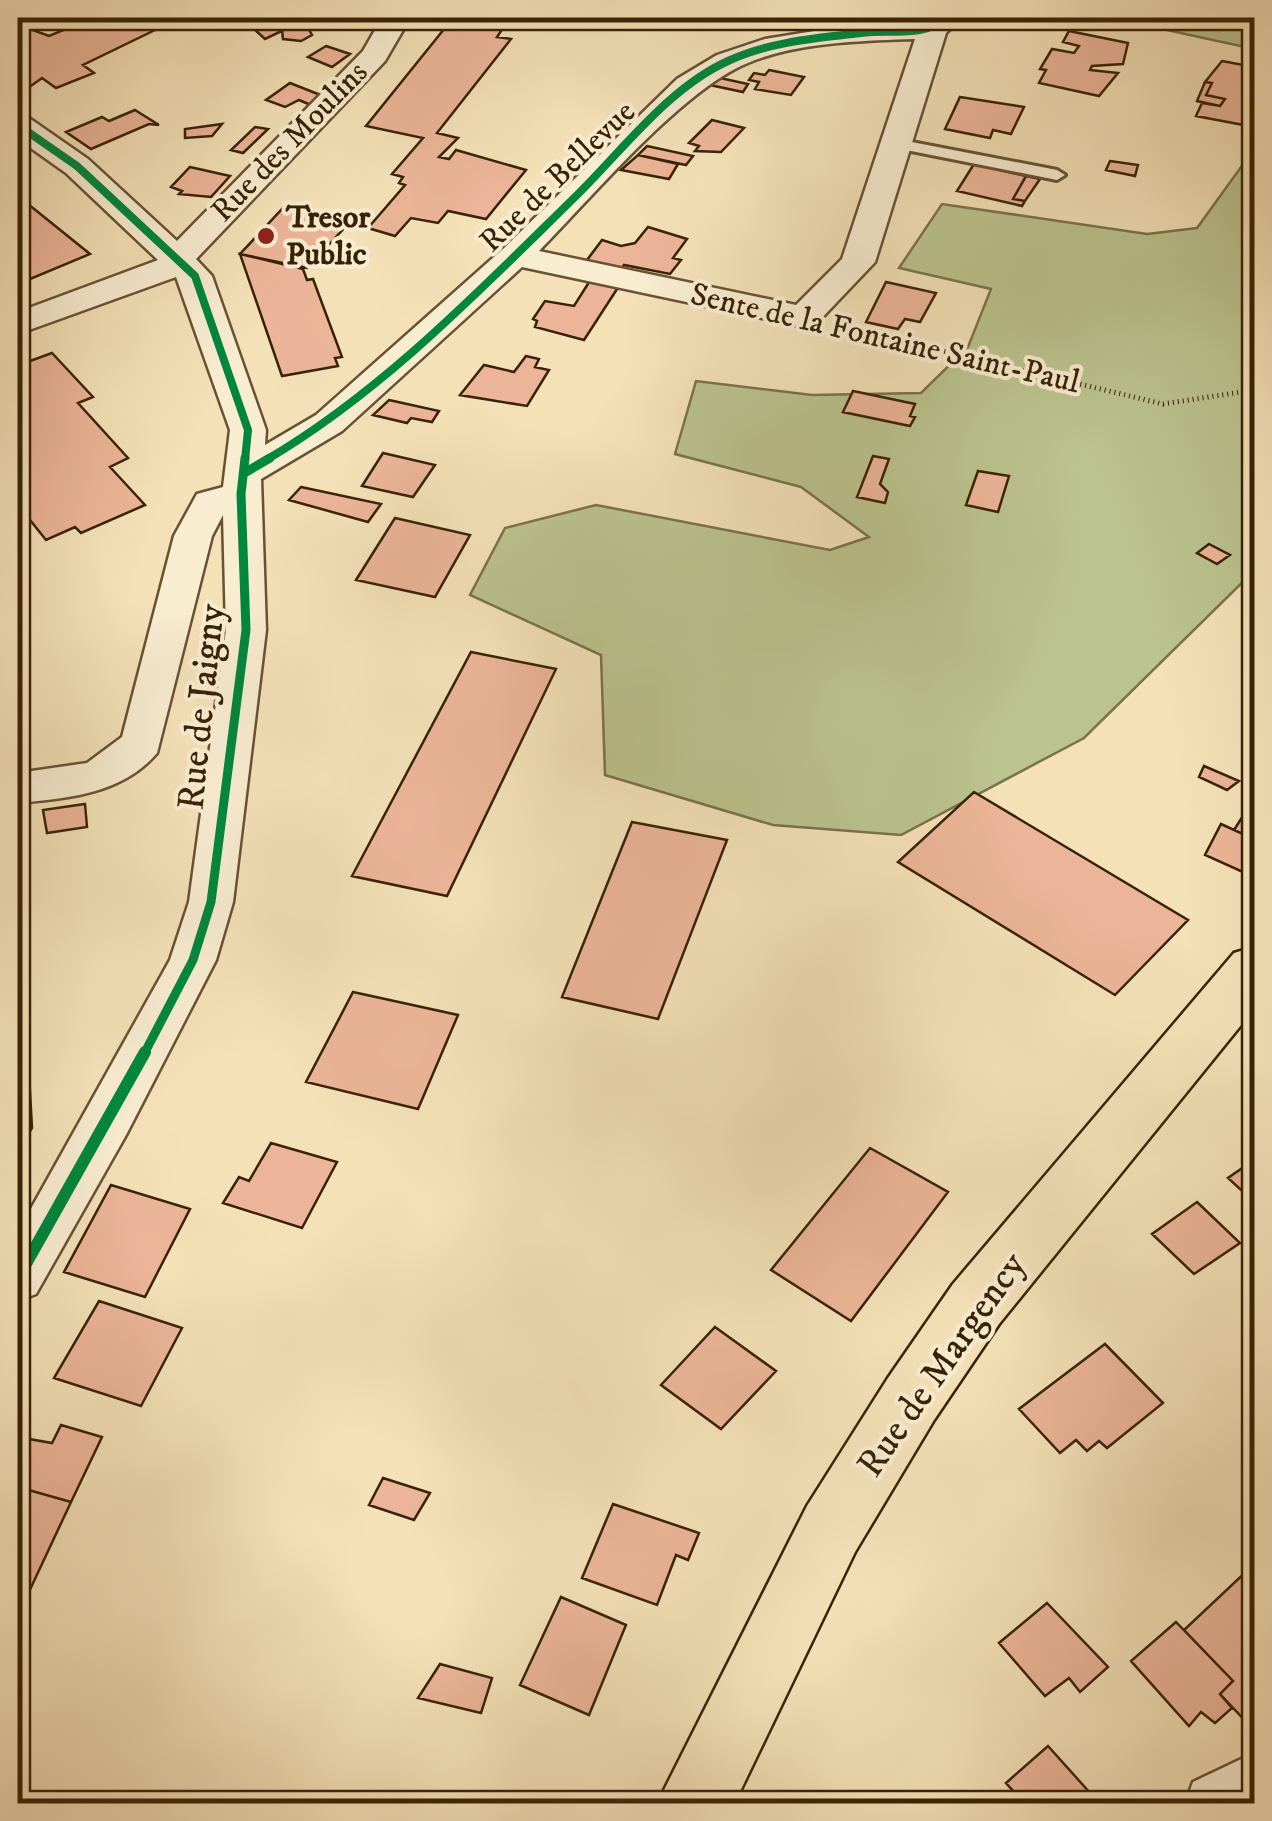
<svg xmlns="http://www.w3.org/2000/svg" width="1272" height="1821" font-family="'IM FELL DW Pica',serif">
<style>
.green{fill:#bbc38f;stroke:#7a724a;stroke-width:2.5}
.building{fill:#ecb599;stroke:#382206;stroke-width:2.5}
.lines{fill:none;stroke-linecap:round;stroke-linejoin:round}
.lane-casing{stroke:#675232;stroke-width:6}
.street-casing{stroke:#675232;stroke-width:5}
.primary-casing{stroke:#382206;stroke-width:5}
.path{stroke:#382206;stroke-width:5;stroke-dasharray:1 4;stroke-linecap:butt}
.lane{fill:#f8ecd1;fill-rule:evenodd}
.street{fill:#f8ecd1;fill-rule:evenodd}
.primary{fill:#f4e1b8;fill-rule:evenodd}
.cycleway-far2-casing{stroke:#f8ecd1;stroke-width:12}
.cycleway-far1-casing{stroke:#f8ecd1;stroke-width:15}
.cycleway-casing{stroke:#f8ecd1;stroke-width:19}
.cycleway-far2{stroke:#00873e;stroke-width:8}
.cycleway-far1{stroke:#00873e;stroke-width:9}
.cycleway{stroke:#00873e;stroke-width:12}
.poi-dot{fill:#8f2418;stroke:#f8ecd1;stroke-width:4}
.labels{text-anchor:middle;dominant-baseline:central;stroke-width:8;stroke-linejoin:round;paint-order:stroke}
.far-street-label{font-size:32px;fill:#382206;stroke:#f8ecd1}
.far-poi-label{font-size:32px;font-weight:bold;fill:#382206;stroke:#f8ecd1;text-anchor:start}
.street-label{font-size:38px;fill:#382206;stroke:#f8ecd1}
</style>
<rect width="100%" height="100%" fill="#f4e1b8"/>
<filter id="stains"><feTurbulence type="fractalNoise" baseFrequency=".002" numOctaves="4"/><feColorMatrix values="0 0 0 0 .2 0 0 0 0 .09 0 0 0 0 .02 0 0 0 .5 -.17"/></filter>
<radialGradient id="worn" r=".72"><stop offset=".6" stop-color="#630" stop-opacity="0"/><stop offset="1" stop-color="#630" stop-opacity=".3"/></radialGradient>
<!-- green -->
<path class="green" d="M1143,18H1254V49L1139,24Z
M1254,149V571L1084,738L901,835L773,825L605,775L601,655L470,595L505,528L596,505L830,550L869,537L801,487L675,454L696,381L812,395L921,393L968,347L991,289L899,268L942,204L1147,234L1197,228Z"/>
<!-- building -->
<path class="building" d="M93,18H136L157,29L83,65L94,73L56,88L42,78L28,88L18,81V35L30,29L49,36Z
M242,18H311L321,28L290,27L265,39Z
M453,18L509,19L497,37L511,39L437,133L458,138L439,157L449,159L456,150L526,170L486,219L448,211L438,223L411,218L395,236L368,228L405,185L399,183L403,177L392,174L423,138L366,126Z
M294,26L308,28L312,35L301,41L283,39L282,30Z
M1069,31L1128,43L1123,64L1092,66L1090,70L1118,73L1099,96L1039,83L1046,70L1040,69L1052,49L1074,53L1079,46L1063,42Z
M326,46L350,54L332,67L308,57Z
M1222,61L1254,67V127L1196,116L1202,103L1220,106L1225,99L1206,95L1212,83L1205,82Z
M769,70L804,77L791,95L755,89L759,82L749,80L754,73L765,75Z
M720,78L748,84L743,92L710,85Z
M1205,82L1212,83L1206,95L1225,99L1220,106L1197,101Z
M290,83L323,96L313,106L299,100L285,107L266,100Z
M960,97L1024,107L1011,134L993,130L990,138L945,129Z
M135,110L159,125L149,124L91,149L66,132L102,117L109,121Z
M712,120L744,128L721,152L695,151L699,146L689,143Z
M222,124L212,136L185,138V129Z
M255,127L268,129L243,153L231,150Z
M647,146L693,156L686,165L638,155Z
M638,155L678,164L669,179L621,170Z
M1110,161L1138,165L1135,176L1106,170Z
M974,164L1026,176L1013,199L1025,201L1022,206L957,191Z
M190,167L230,176L211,197L179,194L182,191L171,187Z
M1026,176L1040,179L1025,201L1013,199Z
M18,196L90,254L18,284Z
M283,208L349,223L307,268L240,254Z
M648,227L687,239L673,258L681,260L670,274L624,265L620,272L584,264L602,240L621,246L635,243Z
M240,254L303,269L307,280L313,279L342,357L335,358L338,366L282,376Z
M591,279L619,286L584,340L535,327L537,321L533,319L545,301L574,306Z
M886,282L936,293L920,322L905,319L898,329L866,322Z
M52,353L93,397L78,403L128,458L110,467L145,505L81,533L75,527L46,540L18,505V359L25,357L30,361Z
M526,356L539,359L535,367L549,370L527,406L460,395L484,365L514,372Z
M853,391L915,404L910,416L915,417L910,426L843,412Z
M389,400L439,411L432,422L411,418L407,423L373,415Z
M383,453L435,465L413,497L362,486Z
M873,456L889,459L880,484L888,492L885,503L857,497Z
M978,471L1009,476L998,512L966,505Z
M301,487L381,504L368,522L289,500Z
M395,518L470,535L435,597L356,580Z
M1209,544L1230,555L1217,564L1197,553Z
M471,652L556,669L447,896L352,876Z
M1204,766L1239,781L1227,790L1199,777Z
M974,792L1188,920L1115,995L898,862Z
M1253,800H1254V839L1234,830Z
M85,804L87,827L47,833L43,810Z
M632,822L727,840L658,1019L562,997Z
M1221,824L1254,839V877L1205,855Z
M24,983L32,1128L18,1151V984Z
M353,992L458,1015L418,1109L306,1082Z
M271,1143L337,1162L302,1228L223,1203L239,1177L249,1181Z
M870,1148L948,1192L851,1321L771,1270Z
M1254,1160V1202L1228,1178Z
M111,1185L190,1209L145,1297L64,1272Z
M1197,1202L1240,1243L1194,1274L1152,1234Z
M99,1301L182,1328L141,1406L54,1378Z
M715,1327L776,1371L721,1429L661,1385Z
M1105,1344L1163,1403L1107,1448L1099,1441L1087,1451L1076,1440L1060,1453L1019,1409Z
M61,1425L102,1437L71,1502L18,1487V1449L23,1450L29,1439L52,1443Z
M383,1478L430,1493L414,1520L369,1505Z
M18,1487L71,1502L27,1596L18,1593Z
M613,1504L699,1533L688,1560L676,1555L657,1605L582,1578Z
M1251,1567L1254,1570V1730L1220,1694L1233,1681L1184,1630Z
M561,1597L626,1625L589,1715L520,1685Z
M1047,1603L1108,1667L1080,1692L1069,1678L1045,1696L999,1643Z
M1176,1622L1233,1681L1220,1694L1232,1708L1215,1723L1201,1712L1189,1726L1131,1661Z
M440,1664L492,1678L481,1713L418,1698Z
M1048,1746L1100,1804H1025L1006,1783Z"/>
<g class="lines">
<!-- lane casing -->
<g class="lane-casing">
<path id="lane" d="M896,139L1057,170L1065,175L1057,180L891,147L888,144Z"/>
</g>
<!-- street casing -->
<g class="street-casing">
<path id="street" d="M382,18H410L385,61L196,259L212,276L266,430L265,445L316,415L503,249L677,79L717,55L765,39L864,23L961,18L946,33L875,262L816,324L804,327L522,267L342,431L261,479L266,630L233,902L216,960L126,1135L36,1294L18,1301V1232L170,960L189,902L226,630L223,515L212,536L157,753C122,794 69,798 18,803V773L87,763L122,737L174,536L197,494L223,487L230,430L176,277L18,334V312L158,260L66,173L18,139V116L29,118L88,159L177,241L363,51ZM915,39L842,259L796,305L539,251C592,197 671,103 735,69C786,42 859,41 915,39Z
M1254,1753V1804H1185L1193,1782Z"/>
</g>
<!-- primary casing -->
<g class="primary-casing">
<path id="primary" d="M1254,947V1009L999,1324L934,1420L855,1552L734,1804H657L807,1506L888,1378L953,1284L1234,953Z"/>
</g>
<!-- path -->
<path class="path" d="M847,328L1163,404L1254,390"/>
<!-- lane -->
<use href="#lane" class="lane"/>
<!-- street -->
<use href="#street" class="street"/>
<!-- primary -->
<use href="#primary" class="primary"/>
<!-- cycleway-far2 casing -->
<g class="cycleway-far2-casing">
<path id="cycleway-far2" d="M18,125L77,166L195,276L248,430L245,460
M266,460C382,392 480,290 576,196C622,151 668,88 728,61C768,42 817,38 861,33C891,29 923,38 947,18"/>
</g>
<!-- cycleway-far1 casing -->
<g class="cycleway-far1-casing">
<path id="cycleway-far1" d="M246,472L270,458
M144,1054L193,960L211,902L246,630L241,494L245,458"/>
</g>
<!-- cycleway casing -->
<g class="cycleway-casing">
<path id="cycleway" d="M18,1278L145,1052"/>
</g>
<!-- cycleway-far2 -->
<use href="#cycleway-far2" class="cycleway-far2"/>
<!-- cycleway-far1 -->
<use href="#cycleway-far1" class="cycleway-far1"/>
<!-- cycleway -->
<use href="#cycleway" class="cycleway"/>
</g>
<!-- markers -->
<circle class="poi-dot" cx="266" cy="236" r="10"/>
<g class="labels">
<!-- far-street labels -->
<g class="far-street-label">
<text transform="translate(290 142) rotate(-46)">Rue des Moulins</text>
<text transform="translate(558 177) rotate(-44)">Rue de Bellevue</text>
<text transform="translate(885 339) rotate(13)">Sente de la Fontaine Saint-Paul</text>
</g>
<!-- far-poi labels -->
<g class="far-poi-label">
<text x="286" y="218">Tresor<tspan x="286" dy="37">Public</tspan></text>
</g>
<!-- street labels -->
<g class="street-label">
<text transform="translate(202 707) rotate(-84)">Rue de Jaigny</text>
<text transform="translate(942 1365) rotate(-55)">Rue de Margency</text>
</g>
</g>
<!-- margin -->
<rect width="1272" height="1821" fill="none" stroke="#f4e1b8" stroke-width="60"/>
<rect x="20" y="20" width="1232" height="1781" fill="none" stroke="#382206" stroke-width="5"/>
<rect x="30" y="30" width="1212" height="1761" fill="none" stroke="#382206" stroke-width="2.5"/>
<rect width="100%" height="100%" filter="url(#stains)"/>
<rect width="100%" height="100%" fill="url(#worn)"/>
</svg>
